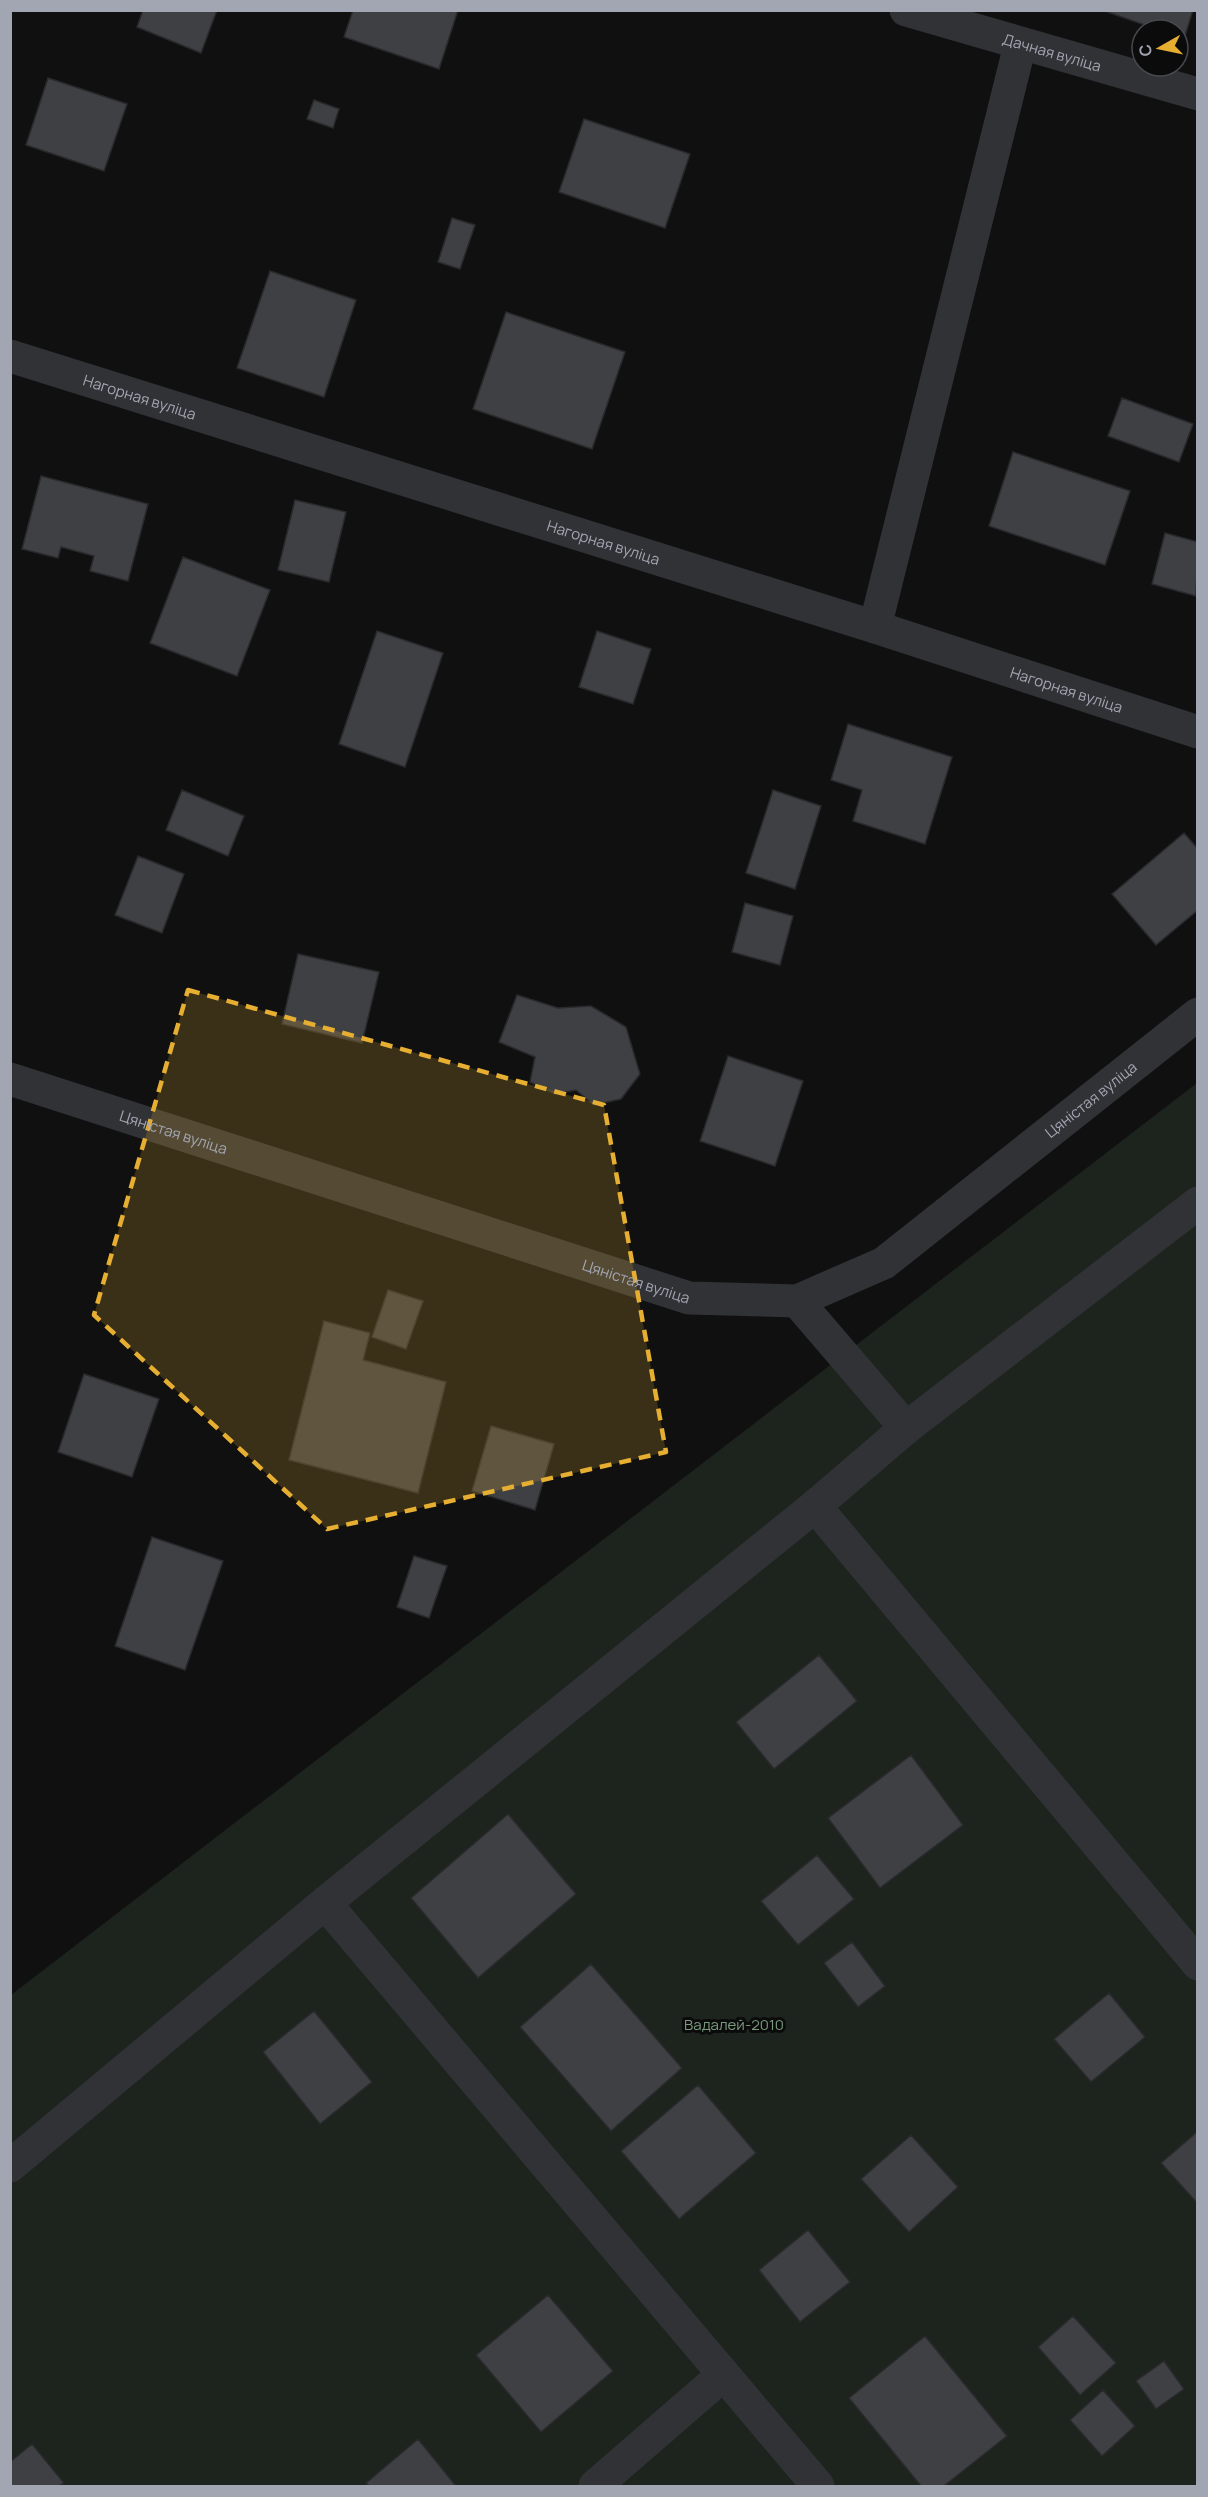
<svg xmlns="http://www.w3.org/2000/svg" width="1208" height="2497" font-family="Manrope,sans-serif">
<style>
.green{fill:#1d241e}
.building{fill:#3f4044;stroke:#2a2a2d;stroke-width:1.5}
.lines{fill:none;stroke-linecap:round;stroke-linejoin:round}
.minor{stroke:#313236;stroke-width:33}
.marked{fill:#e7af32;fill-opacity:0.2;stroke:#e7af32;stroke-width:4.5;stroke-dasharray:12 8;stroke-linejoin:round}
.labels{text-anchor:middle;dominant-baseline:central;stroke-width:6;stroke-linejoin:round;paint-order:stroke}
.street-label{font-size:15px;fill:#a2a6b2;stroke:#0b0b0c}
.park-label{font-size:15px;fill:#7a9c7d;stroke:#0b0b0c}
</style>
<rect width="100%" height="100%" fill="#101011"/>
<!-- green -->
<path class="green" d="M1197,1083V2486H11V1995Z"/>
<!-- building -->
<path class="building" d="M143,10H217L201,53L137,27Z
M353,10H458L439,69L344,37Z
M1102,10H1193L1184,39L1178,37V30H1159Z
M48,78L127,104L104,171L26,145Z
M314,100L339,109L333,128L307,119Z
M584,119L690,154L665,228L559,192Z
M452,218L475,225L460,269L438,262Z
M270,271L356,300L324,397L237,368Z
M506,312L625,352L592,449L473,409Z
M1122,398L1193,424L1179,462L1108,436Z
M1013,452L1130,491L1105,565L989,526Z
M41,476L148,504L128,581L90,571L94,556L61,547L58,558L22,549Z
M295,500L346,512L329,582L278,570Z
M1165,533L1198,542L1196,596L1152,584Z
M183,557L270,590L237,676L150,643Z
M377,631L443,653L405,767L339,744Z
M597,631L651,649L633,704L579,687Z
M848,724L952,757L925,844L853,821L862,790L831,780Z
M182,790L244,816L228,856L166,830Z
M773,790L821,806L795,889L746,873Z
M1184,833L1198,849V910L1156,945L1112,894Z
M138,856L184,874L162,933L115,915Z
M745,903L793,916L780,965L732,952Z
M298,954L379,972L362,1043L282,1024Z
M517,995L558,1008L591,1006L626,1027L640,1074L621,1099L594,1105L576,1090L555,1094L530,1082L535,1057L499,1042Z
M728,1056L803,1081L775,1166L700,1141Z
M388,1290L423,1301L406,1349L372,1337Z
M324,1321L370,1333L363,1360L446,1382L418,1493L289,1460Z
M84,1374L159,1399L132,1477L58,1452Z
M491,1426L554,1444L535,1510L472,1491Z
M152,1537L223,1561L185,1670L115,1646Z
M414,1556L447,1566L429,1618L397,1607Z
M819,1655L857,1701L774,1769L736,1722Z
M911,1755L963,1825L880,1888L828,1818Z
M508,1814L576,1894L478,1978L411,1898Z
M817,1855L854,1899L798,1945L761,1901Z
M852,1942L885,1986L858,2007L824,1963Z
M591,1964L682,2068L611,2131L520,2027Z
M1109,1993L1145,2037L1091,2082L1054,2039Z
M314,2011L372,2082L320,2124L263,2052Z
M698,2085L756,2153L679,2219L621,2151Z
M1198,2131V2204L1161,2163Z
M911,2135L958,2187L909,2232L861,2179Z
M808,2230L850,2282L800,2322L759,2270Z
M548,2295L613,2371L541,2432L476,2355Z
M1073,2316L1116,2363L1080,2395L1038,2347Z
M925,2336L1007,2436L944,2486H921L849,2398Z
M1164,2361L1184,2389L1156,2409L1136,2381Z
M1103,2390L1135,2426L1102,2456L1070,2420Z
M418,2439L456,2486H369L366,2483Z
M32,2444L64,2483L59,2486H10V2462Z"/>
<g class="lines">
<!-- minor -->
<g class="minor">
<path id="s1" d="M906,10L1198,94"/>
<path id="s2" d="M10,356L875,627L1198,732"/>
<path d="M875,627L1020,45"/>
<path id="s3" d="M10,1079L689,1298L797,1301L884,1263L1198,1014"/>
<path d="M797,1301L906,1428"/>
<path d="M815,1506L1198,1964"/>
<path d="M325,1903L818,2486"/>
<path d="M10,2166L325,1903L815,1506L906,1428L1198,1203"/>
<path d="M595,2486L723,2375"/>
</g>
</g>
<!-- marked area -->
<path class="marked" d="M188,990L604,1105L666,1452L327,1529L94,1315Z"/>
<g class="labels">
<!-- street labels -->
<g class="street-label">
<text stroke="none"><textPath href="#s1" startOffset="152">Дачная вуліца</textPath></text>
<text stroke="none"><textPath href="#s2" startOffset="136">Нагорная вуліца</textPath></text>
<text stroke="none"><textPath href="#s2" startOffset="622">Нагорная вуліца</textPath></text>
<text stroke="none"><textPath href="#s2" startOffset="1108">Нагорная вуліца</textPath></text>
<text stroke="none"><textPath href="#s3" startOffset="1180">Цяністая вуліца</textPath></text>
<text stroke="none"><textPath href="#s3" startOffset="172">Цяністая вуліца</textPath></text>
<text stroke="none"><textPath href="#s3" startOffset="658">Цяністая вуліца</textPath></text>
</g>
<!-- park labels -->
<g class="park-label">
<text x="734" y="2024">Вадалей-2010</text>
</g>
</g>
<!-- border -->
<rect width="1208" height="2497" fill="none" stroke="#a2a6b2" stroke-width="24"/>
<!-- north arrow -->
<g transform="translate(1160 48) rotate(261)"><circle r="28" fill="#0b0b0c" stroke="#47494e" stroke-width="1.5"/>
<path d="M0-4.5L10 22L0 15L-10 22Z" fill="#e7af32"/>
<text y="-9" font-size="16" font-weight="bold" text-anchor="middle" fill="#a2a6b2">С</text>
</g>
</svg>
